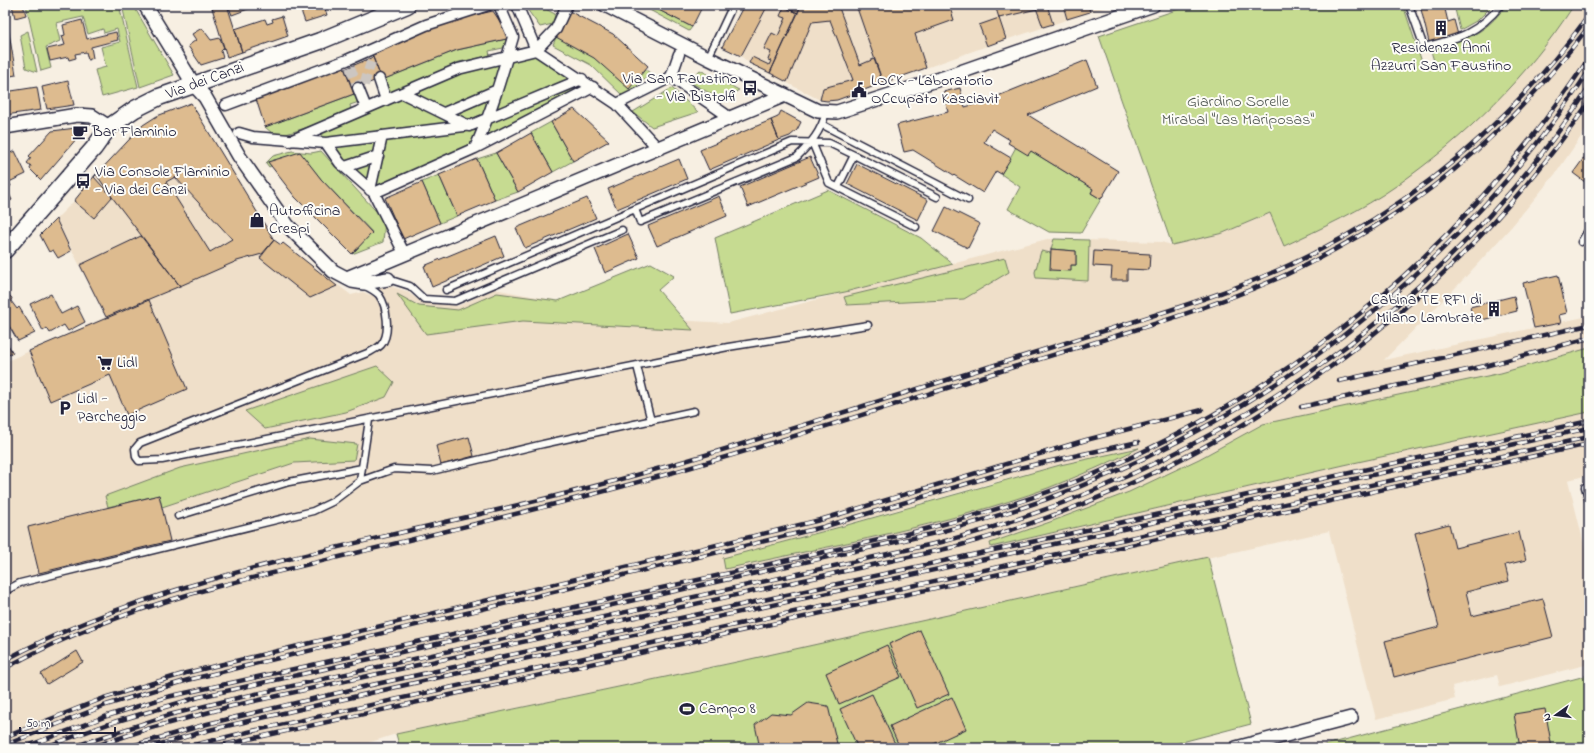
<svg xmlns="http://www.w3.org/2000/svg" width="1594" height="753" font-family="'Indie Flower',sans-serif">
<style>
.built{fill:#efdfc9;fill-rule:evenodd}
.green{fill:#c6db91;stroke:#747e66}
.building{fill:#ddbb8f;stroke:#22223b;fill-rule:evenodd}
.lines{fill:none;stroke-linecap:round;stroke-linejoin:round}
.pedestrian-tunnel{stroke:#ccc6c1;stroke-width:10;stroke-dasharray:10 5;stroke-linecap:butt}
.service-casing{stroke:#22223b;stroke-width:9}
.pedestrian-casing{stroke:#22223b;stroke-width:13}
.minor-casing{stroke:#22223b;stroke-width:16}
.tertiary-casing{stroke:#22223b;stroke-width:19}
.service{stroke:#fdfcf7;stroke-width:6}
.pedestrian{stroke:#fdfcf7;stroke-width:10}
.minor{stroke:#fdfcf7;stroke-width:13}
.tertiary{stroke:#fdfcf7;stroke-width:16}
.rail-casing{stroke:#22223b;stroke-width:4.5}
.rail{stroke:#fdfcf7;stroke-width:3;stroke-dasharray:9;stroke-linecap:butt}
.labels{text-anchor:middle;dominant-baseline:central;stroke-width:4;stroke-linejoin:round;paint-order:stroke}
.poi-label{font-size:16px;fill:#22223b;stroke:#fdfcf7;text-anchor:start}
.street-label{font-size:16px;fill:#22223b;stroke:#fdfcf7}
.park-label{font-size:16px;fill:#535a55;stroke:#fdfcf7}
</style>
<rect width="100%" height="100%" fill="#f7efe2"/>
<filter id="ink" filterUnits="userSpaceOnUse"><feTurbulence type="fractalNoise" baseFrequency=".025" numOctaves="2"/><feDisplacementMap in="SourceGraphic" scale="8" xChannelSelector="R" yChannelSelector="G"/><feConvolveMatrix kernelMatrix="1 2 1 2 8 2 1 2 1" color-interpolation-filters="sRGB"/></filter>
<g filter="url(#ink)">
<!-- built -->
<path class="built" d="M768,5H780L798,13L801,5H1112L987,46L837,100L827,101L820,100L749,63L741,56Z
M1574,5H1589V125L1556,173L1512,226L1462,281L1384,360L1589,316V348L1501,373L1263,424L1199,459L1129,492L1050,522L990,543L991,547L1344,465L1589,412V475L1568,480L1589,564V664L1500,687L1497,675L1452,686L1455,699L1376,719L1329,531L746,660L396,734L368,743L339,748H5L6,469L5,362L106,317L56,219L74,201L136,131L157,116L191,103L274,240L281,245L283,243L351,295L363,292L370,295L374,286L386,285L406,291L421,302L458,306L494,289L656,319L728,323L1047,239L1161,242L1172,245L1223,233L1271,213L1284,246L1345,217L1396,186L1562,23ZM1137,449L1086,473L1008,501L870,537L725,568L786,542L987,484L1060,465Z"/>
<!-- green -->
<path class="green" d="M26,5H74V7L82,5H119L138,87L102,97L95,70L106,67L101,47L120,42L117,29L104,33L103,29L88,34L83,17L56,23L60,41L46,47L51,68L41,71Z
M122,5H133L174,75L140,87Z
M524,5H538L555,14L553,24L540,27Z
M640,5H649L692,27L689,31Z
M1191,5H1403L1423,65L1434,61L1430,48C1464,41 1485,35 1506,5H1574C1528,76 1466,137 1396,186C1362,210 1322,228 1284,246L1270,213L1223,233L1172,245L1099,36Z
M1454,5H1493L1478,20L1460,30Z
M28,31L37,72L26,68L20,35Z
M556,37L645,69L651,74L624,97L591,65L553,45Z
M511,38L503,48L489,51L490,56L459,62L391,94L382,80L457,50Z
M536,50L593,87L374,193L326,143L317,129L458,69Z
M700,70L739,90L722,100L688,81Z
M672,88L698,112L652,127L633,112Z
M354,94L359,102L350,105L351,109L321,123L283,135L272,133L265,127Z
M551,122L573,161L553,172L531,133Z
M1016,147L1031,151L1093,189L1091,193L1101,199L1081,233L1049,232L1008,209L1020,187L1001,174Z
M292,151L311,153L321,151L385,221L383,242L352,254L372,232L321,179L300,153L268,162L271,166L269,167L266,163L273,156Z
M496,153L518,192L495,200L477,159Z
M439,175L457,216L440,223L422,182Z
M828,190L921,238L953,264L845,292L730,314L715,238Z
M1054,239L1089,240L1088,281L1036,278L1035,272L1041,251L1051,253L1071,265H1076V251L1051,249Z
M1005,258L1009,272L964,299L847,305L844,297Z
M651,263L674,276L658,290L693,330L523,321L426,334L397,294L419,306L458,310L497,293L558,301Z
M1589,348V412L1344,465L991,547L990,543L1050,522L1129,492L1199,459L1263,424L1501,373Z
M377,366L394,382L386,397L346,412L265,429L245,411Z
M310,439L357,444L354,460L294,463L162,507L159,495L108,507L105,496L180,468Z
M1139,448C1109,463 1079,476 1048,488C944,526 833,545 725,569L723,558L840,527L1060,465Z
M1208,557L1251,724L1159,748H400L396,734L746,660Z
M1589,675V748H1314Z"/>
<!-- building -->
<path class="building" d="M12,5H23L26,15L15,18Z
M221,5H227L242,52L227,57L212,8Z
M228,5H255L256,6L232,15Z
M299,5H326L324,6L327,15L305,22Z
M649,5H703L692,27Z
M744,5H768L741,56L722,47Z
M780,5H801L798,13Z
M801,5H838L860,65L874,59L883,83L837,100L827,101L820,100L823,88L853,80L830,20L812,22L787,82L770,73Z
M856,5H949L954,20L915,34L926,68L883,83Z
M995,5H1035L1037,9L999,18Z
M1035,5H1047L1053,24L1043,27Z
M1063,5H1088L1090,12L1067,19Z
M1420,5H1444L1448,22L1454,20L1458,35L1429,42Z
M784,7L798,13L770,73L749,63L752,57L769,65L771,61L768,60L771,52L764,49L772,33L778,36L786,18L780,16Z
M5,9L16,75L5,77Z
M493,11L511,38L457,50L382,80L372,55L443,22Z
M569,11L613,34L648,66L629,89L594,58L556,37Z
M282,16L288,36L242,52L235,29L265,19L267,24L273,22L272,19Z
M999,18L1006,39L987,46L979,25Z
M82,20L87,39L116,32L118,40L91,47L93,58L88,60L86,52L75,54L76,58L69,60L68,57L50,61L47,49L65,45L62,36L65,35L63,25Z
M202,28L211,40L220,38L224,48L221,51L223,58L201,65L188,46L196,40L192,34Z
M373,57L381,78L353,90L345,69Z
M1087,60L1097,86L1028,115L1118,171L1101,199L1091,193L1093,189L1031,151L1028,155L1008,143L1010,140L992,129L984,142L1011,158L1001,174L996,171L983,193L913,150L904,152L897,125L948,112L943,92L960,88L965,107L983,102Z
M343,65L354,94L265,127L256,99Z
M68,81L74,105L47,109L42,87Z
M37,87L41,110L5,115V92Z
M191,103L274,240L262,254L237,261L180,286L112,197L94,177L143,125L157,116ZM175,177L232,239L210,252L166,182Z
M574,109L609,141L573,161L551,122Z
M781,111L801,122L797,130L790,136L779,140L771,120L778,117Z
M771,120L779,140L709,170L700,150Z
M76,128L78,137L41,180L30,169L31,166L27,163L31,158L29,156L52,131Z
M531,133L553,172L518,192L496,153Z
M15,151L26,174L9,182L11,186L6,188L12,200L5,203V155Z
M1589,151V185L1573,173Z
M300,152L321,179L372,233L352,254L295,197L268,162Z
M810,157L819,177L748,207L740,187Z
M477,159L495,200L457,216L439,175Z
M679,159L687,179L617,209L608,189Z
M857,164L928,200L918,220L847,184Z
M96,174L112,197L94,218L74,201Z
M422,182L440,223L403,239L385,198Z
M719,196L727,216L657,246L648,226Z
M587,198L596,218L525,248L516,228Z
M946,207L980,224L968,248L934,231Z
M56,219L71,251L58,258L53,250L49,252L40,235Z
M628,234L639,258L605,273L595,249Z
M141,236L180,286L106,317L80,265Z
M496,236L504,256L432,287L424,266Z
M274,240L281,245L283,243L337,286L310,298L260,258Z
M1051,249L1076,251V265H1071V271L1050,270Z
M1094,251L1150,254L1149,270L1127,269V280H1111L1112,267L1093,266Z
M1558,275L1567,313L1559,315L1561,323L1534,328L1523,283Z
M5,292L12,298L11,301L17,309L19,307L35,333L18,341L5,319Z
M51,294L61,314L77,306L85,322L68,331L64,325L50,333L47,328L43,331L30,304Z
M1514,296L1517,311L1474,322L1470,307Z
M149,300L187,389L127,415L110,375L50,401L29,351Z
M5,340L13,353L5,356Z
M469,437L474,456L441,465L436,446Z
M159,495L170,541L39,573L28,527Z
M1449,524L1455,548L1519,532L1526,560L1505,565L1509,581L1466,592L1472,616L1543,599L1553,637L1394,677L1385,641L1439,627L1415,533Z
M920,630L949,694L917,708L889,644Z
M887,645L901,677L839,704L826,673Z
M77,651L83,662L47,684L41,674Z
M872,694L897,748H858L840,709Z
M952,697L966,729L925,748H900L890,726Z
M808,703L828,706L838,748H760L755,725L771,713L791,715Z
M1545,709L1552,748H1520L1514,714Z"/>
<g class="lines">
<!-- pedestrian-tunnel -->
<path class="pedestrian-tunnel" d="M350,67L358,88
M364,85L371,62"/>
<!-- service casing -->
<g class="service-casing">
<path id="service" d="M1409,5L1424,47C1459,38 1477,34 1501,5
M708,58L733,5
M826,112C821,132 811,143 797,157L640,222L635,209L792,142L829,143L854,155L838,187
M823,125L968,200
M812,142L829,183L916,227
M854,155L937,197
M1581,242L1589,229
M388,279L410,286L424,299L455,301L622,230
M363,285C369,288 374,290 379,295C387,306 391,334 381,345C378,348 373,350 370,352L140,443L135,449L136,457L139,461L162,460L728,347L868,325
M446,290L635,209
M637,366L651,421
M360,481L369,420
M1585,487L1589,501
M178,516L289,482L362,468
M5,591L20,583L313,511L332,502L360,481L394,469L432,471L543,444L694,411"/>
</g>
<!-- pedestrian casing -->
<g class="pedestrian-casing">
<path id="pedestrian" d="M517,5L536,50L556,29L567,5
M671,77L725,114
M379,79L386,100
M358,88L366,108
M402,93L469,126
M617,104L654,144
M226,105L347,60L426,25L488,5
M444,113L495,91
M239,133L253,137L326,143L472,125L582,79
M290,141L458,69L536,50L617,104L671,77L679,54
M326,143L340,163L374,193L475,148L593,87
M475,148C491,113 502,75 513,37L499,5
M345,167L378,156
M370,190L382,136
M374,193L402,249"/>
</g>
<!-- minor casing -->
<g class="minor-casing">
<path id="minor" d="M145,5L194,85L205,97L239,156L288,226L333,271L352,281L364,283L388,279
M605,5L708,58L818,111L837,112L946,77L1153,5
M5,127L77,115L92,116L109,127
M347,278L785,95
M1236,748L1351,718"/>
</g>
<!-- tertiary casing -->
<g class="tertiary-casing">
<path id="tertiary" d="M5,250L94,148L109,127L135,109L159,97L320,41L407,5"/>
</g>
<!-- service -->
<use href="#service" class="service"/>
<!-- pedestrian -->
<use href="#pedestrian" class="pedestrian"/>
<!-- minor -->
<use href="#minor" class="minor"/>
<!-- tertiary -->
<use href="#tertiary" class="tertiary"/>
<!-- rail casing -->
<g class="rail-casing">
<path id="rail" d="M1339,381L1589,325
M1301,407L1485,366L1589,338
M5,660C145,585 301,557 454,520C520,505 585,490 650,471C745,445 839,413 934,384C998,364 1062,344 1126,324C1190,304 1254,284 1314,253C1425,197 1516,115 1589,15
M5,668C73,631 144,606 219,586C361,551 504,519 646,480C765,447 883,408 1001,371C1092,342 1186,318 1274,280C1309,265 1342,246 1374,227C1460,175 1529,106 1589,26
M5,737L104,698L186,673L820,520L1086,440L1202,410
M5,745L106,705L188,680L823,527L1019,468L1138,442
M22,748L107,716L167,697L906,534C970,518 1033,500 1094,474C1303,384 1463,247 1589,58
M42,748L114,722L199,697L940,532C1207,464 1436,301 1589,71
M70,748L169,715L233,699L942,542C1206,471 1437,317 1589,88
M90,748L147,729L232,706L954,547C1209,478 1439,321 1589,102
M125,748L207,724L367,686L1589,421
M147,748L209,730L436,678L1589,428
M182,748L239,734L1589,437
M209,748L1589,444"/>
</g>
<!-- rail -->
<use href="#rail" class="rail"/>
</g>
</g>
<!-- icons -->
<defs>
<g id="building-bare" transform="scale(1.2)"><path d="M-4-6H4V6H1V3H-1V6H-4ZM-2.5-4.3h1.7v1.8h-1.7ZM.8-4.3h1.7v1.8H.8ZM-2.5-1h1.7V.8h-1.7ZM.8-1h1.7V.8H.8Z" fill="#22223b" stroke="#fdfcf7" stroke-width="2.5" paint-order="stroke"/></g>
<g id="bus-bare" transform="scale(1.2)"><path d="M-5-6H5V4H4V6H2V4H-2V6H-4V4H-5ZM-3.5-4V0h7V-4ZM-3.5 1.2v1.5H-2V1.2ZM2 1.2v1.5H3.5V1.2Z" fill="#22223b" stroke="#fdfcf7" stroke-width="2.5" paint-order="stroke"/></g>
<g id="civic-bare" transform="scale(1.2)"><path d="M-.6-6.5H3V-4.5H.6V-3L4-1V1h2V6H-6V1h2V-1L-.6-3ZM-1.2 2.5V6h2.4V2.5Z" fill="#22223b" stroke="#fdfcf7" stroke-width="2.5" paint-order="stroke"/></g>
<g id="cafe-bare" transform="scale(1.2)"><path d="M-5.5-4.5H6V0H3Q3 3.5 0 3.5H-2.5Q-5.5 3.5-5.5 0ZM3-3.2v2h1.7v-2ZM-6 4.5H4V6H-6Z" fill="#22223b" stroke="#fdfcf7" stroke-width="2.5" paint-order="stroke"/></g>
<g id="shop-bare" transform="scale(1.2)"><path d="M-5-2.5h2.3a2.7 3.5 0 0 1 5.4 0H5L5.5 6h-11ZM-1.5-2.5h3a1.5 2.3 0 0 0-3 0Z" fill="#22223b" stroke="#fdfcf7" stroke-width="2.5" paint-order="stroke"/></g>
<g id="supermarket-bare" transform="scale(1.2)"><path d="M-6-5.5h2.5l.6 2H6L4.5 2H-2.5L-4.4-4H-6ZM-1.5 3.2a1.3 1.3 0 1 0 .1 0ZM3 3.2a1.3 1.3 0 1 0 .1 0Z" fill="#22223b" stroke="#fdfcf7" stroke-width="2.5" paint-order="stroke"/></g>
<g id="parking-bare" transform="scale(1.2)"><path d="M-3.5-5.5H1a3.5 3.5 0 0 1 0 7H-1V5.5H-3.5ZM-1-3.4V-.6H.8a1.4 1.4 0 0 0 0-2.8Z" fill="#22223b" stroke="#fdfcf7" stroke-width="2.5" paint-order="stroke"/></g>
<g id="stadium-bare" transform="scale(1.2)"><path d="M0-5a6.5 5 0 1 0 0 10a6.5 5 0 1 0 0-10ZM-3.5-1.8h7v3.6h-7Z" fill="#22223b" stroke="#fdfcf7" stroke-width="2.5" paint-order="stroke"/></g>
</defs>
<g fill-rule="evenodd">
<use href="#building-bare" x="1441" y="28"/>
<use href="#bus-bare" x="750" y="88"/>
<use href="#civic-bare" x="859" y="90"/>
<use href="#cafe-bare" x="80" y="132"/>
<use href="#bus-bare" x="83" y="181"/>
<use href="#shop-bare" x="257" y="220"/>
<use href="#building-bare" x="1494" y="309"/>
<use href="#supermarket-bare" x="105" y="363"/>
<use href="#parking-bare" x="65" y="408"/>
<use href="#stadium-bare" x="687" y="709"/>
</g>
<g class="labels">
<!-- poi labels -->
<g class="poi-label">
<text x="1441" y="48" text-anchor="middle">Residenza Anni<tspan x="1441" dy="18">Azzurri San Faustino</tspan></text>
<text x="738" y="79" text-anchor="end">Via San Faustino<tspan x="738" dy="18">- Via Bistolfi</tspan></text>
<text x="871" y="81">LOCK - Laboratorio<tspan x="871" dy="18">OCcupato Kasciavìt</tspan></text>
<text x="92" y="132">Bar Flaminio</text>
<text x="95" y="172">Via Console Flaminio<tspan x="95" dy="18">- Via dei Canzi</tspan></text>
<text x="269" y="211">Autofficina<tspan x="269" dy="18">Crespi</tspan></text>
<text x="1482" y="300" text-anchor="end">Cabina TE RFI di<tspan x="1482" dy="18">Milano Lambrate</tspan></text>
<text x="117" y="363">Lidl</text>
<text x="77" y="399">Lidl -<tspan x="77" dy="18">Parcheggio</tspan></text>
<text x="699" y="709">Campo 8</text>
</g>
<!-- street labels -->
<g class="street-label">
<text transform="translate(205 81) rotate(-20)">Via dei Canzi</text>
</g>
<!-- park labels -->
<g class="park-label">
<text x="1238" y="102">Giardino Sorelle<tspan x="1238" dy="18">Mirabal "Las Mariposas"</tspan></text>
</g>
</g>
<!-- margin -->
<rect width="1594" height="753" fill="none" stroke="#fdfcf7" stroke-width="20"/>
<rect x="10" y="10" width="1574" height="733" fill="none" stroke="#22223b" stroke-width="1.5" filter="url(#ink)"/>
<!-- north arrow -->
<g transform="translate(1556 715) rotate(256)" stroke="#fdfcf7" stroke-width="3" paint-order="stroke">
<path d="M0-3L7 15L0 10L-7 15Z" fill="#22223b"/>
<text y="-6" font-size="11" font-weight="bold" text-anchor="middle" fill="#22223b">N</text>
</g>
<!-- scale -->
<path d="M20 727v6h95v-6" fill="none" stroke="#22223b" stroke-width="2"/>
<text x="26" y="727" font-size="12" fill="#22223b" stroke="#fdfcf7" stroke-width="3" paint-order="stroke">50 m</text>
</svg>
